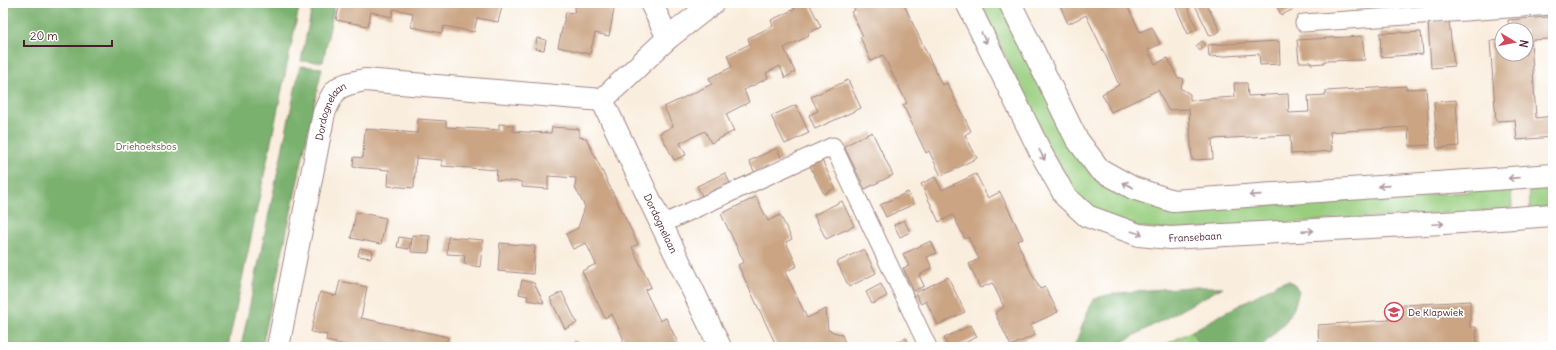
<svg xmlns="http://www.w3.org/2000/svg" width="1556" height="350" font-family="Delius,sans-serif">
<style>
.green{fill:#99ce7f;stroke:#727655}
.forest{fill:#7ab16e;stroke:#62684c}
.building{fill:#caa483}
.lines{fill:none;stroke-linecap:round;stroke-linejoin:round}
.service-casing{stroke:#a28684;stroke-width:19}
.minor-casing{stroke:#a28684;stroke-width:24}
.tertiary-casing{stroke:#a28684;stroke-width:24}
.service{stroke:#fff;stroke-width:17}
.minor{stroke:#fff;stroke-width:22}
.tertiary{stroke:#fff;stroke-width:22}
.oneway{stroke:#ae9aa0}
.labels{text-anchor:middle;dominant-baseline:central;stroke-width:3.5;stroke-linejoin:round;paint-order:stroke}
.street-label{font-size:10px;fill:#4a1f2b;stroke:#fff}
.park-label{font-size:10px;fill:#665c48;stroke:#fff}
.poi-label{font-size:10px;fill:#4a1f2b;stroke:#fff;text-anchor:start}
</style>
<rect width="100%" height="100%" fill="#fff"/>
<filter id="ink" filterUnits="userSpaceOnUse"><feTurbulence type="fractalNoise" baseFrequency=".025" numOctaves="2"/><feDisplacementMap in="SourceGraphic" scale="8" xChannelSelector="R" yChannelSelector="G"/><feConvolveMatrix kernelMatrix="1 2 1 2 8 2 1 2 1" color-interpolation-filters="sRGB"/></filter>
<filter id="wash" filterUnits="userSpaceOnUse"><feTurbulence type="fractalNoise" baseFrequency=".012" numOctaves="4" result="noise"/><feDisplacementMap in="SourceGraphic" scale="16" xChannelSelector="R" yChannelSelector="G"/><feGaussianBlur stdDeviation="0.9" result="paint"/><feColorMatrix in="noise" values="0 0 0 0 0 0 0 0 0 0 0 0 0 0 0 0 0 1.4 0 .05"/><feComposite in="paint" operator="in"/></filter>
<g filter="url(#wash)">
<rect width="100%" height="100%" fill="#f9eddd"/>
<!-- green -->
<path class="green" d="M980,3H1002L1110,187L1134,200L1176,211L1511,189L1512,209L1175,230L1132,227L1097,213L1067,186Z
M1553,187V207L1530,209L1529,189Z
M1192,331L1200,347H1161Z"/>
<!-- forest -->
<path class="forest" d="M3,3H300L228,347H3Z
M313,3H335L323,62L301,61Z
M300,66L322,68L262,347H241Z
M1289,281L1293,283L1299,291L1294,308L1286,321L1261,347H1200L1192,331L1281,282Z
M1190,287H1223L1113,347H1074L1092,301C1101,291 1173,289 1190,287Z"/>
<g id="blocks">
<!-- building -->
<path class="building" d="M340,3H503L498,22L477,18L474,32L444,26L442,33L411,27L413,13L393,9L392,17L371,12L368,26L336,20Z
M576,3L615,4L609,36L595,33L590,54L558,47L566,12L574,13Z
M792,3H809L821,27L808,33L809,36L784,48L795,72L785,78L780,66L766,73L768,78L744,90L749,102L726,114L734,131L711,143L705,131L680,143L686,155L674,160L660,133L673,126L664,107L712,84L709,78L732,67L727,55L750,44L748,38L773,26L771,20L795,9Z
M851,3H903L942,85L947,83L971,131L965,135L977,158L941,176L929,151L926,153L903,105L907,103L883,55L871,61L860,37L863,36L851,12L855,10Z
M1059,3H1104V5L1126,3L1140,32L1152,27L1160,44L1148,50L1155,64L1168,58L1177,77L1184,79L1180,88L1190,94V100L1235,97L1234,83H1247L1248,96L1288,94L1289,113L1309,112L1308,96L1326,95V91L1406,86V89L1426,88L1430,145L1409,146L1408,127L1330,132L1332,151L1291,154L1290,135L1212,139L1213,159L1192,160L1189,109L1168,110L1158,90L1111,112L1102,94L1119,85L1111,67L1086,15L1068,24Z
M1174,3H1186L1197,29L1188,34Z
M1194,3H1206L1220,31L1210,36Z
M1275,3H1307L1281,15Z
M1549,17L1550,39L1531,40L1536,118L1553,116V137L1517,140L1515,120L1496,121L1490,41L1502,40V54H1526V30H1509L1508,20Z
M1449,21L1454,66L1431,68L1428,22Z
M1402,32V33L1421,32L1423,54L1381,57L1380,33Z
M1362,36L1365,60L1324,61V63L1311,64V62H1299L1297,40Z
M537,38L546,40L544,50L535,49Z
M1202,41L1206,45L1200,51L1196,46Z
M1279,41L1280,64L1260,65L1259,54L1209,57L1208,45Z
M848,80L861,108L815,129L809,115L818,111L811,97Z
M1456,100L1459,146L1437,148L1434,102Z
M796,105L809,133L785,144L771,116Z
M418,119L446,121V127L499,130V124L513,125V131L525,132L551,133L552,127L579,129V137L586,138L638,244L632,247L651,287L645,290L660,321L666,318L678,343L669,347H625L622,341L624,340L612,314L605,318L582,271L596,264L586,243L573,249L566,234L578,228L585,207L575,187L576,178L548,176V189L522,187V182L496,180L497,170L442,166V160L416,158L414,188L388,186L389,170L353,167L354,157L363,158L365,129L417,133Z
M872,132L893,175L865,189L844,146Z
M777,148L782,160L755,173L749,161Z
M822,160L835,188L824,194L810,166Z
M725,173L731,185L703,198L697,186Z
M976,174L988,198L1000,192L1023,239L1017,241L1028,266L1040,289L1045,287L1058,312L1030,325L1035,335L1011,346L995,313L1004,307L993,284L992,283L980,288L969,264L979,259L968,237L965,239L953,215L939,222L921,184L935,177L942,190Z
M908,192L914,204L886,217L880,205Z
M756,197L768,221L780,215L792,239L786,242L797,266L785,272L807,318L826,309L828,330L842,335L846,346L853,343L855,347H777L738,265L744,262L721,214Z
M842,201L854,226L826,239L814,215Z
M356,212L386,218L381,244L351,238Z
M904,220L910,232L900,237L894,225Z
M412,235L430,236L429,253L411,252Z
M399,237L411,239L409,249L397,247Z
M448,237L483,240L480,267L464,264L465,255L447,254Z
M931,241L937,253L927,257L932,268L919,275L924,286L914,291L903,268L909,266L903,254Z
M500,243L535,246L533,274L498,271Z
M360,248L373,251L371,258L358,256Z
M864,249L876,273L849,287L837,262Z
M948,277L965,312L938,325L926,301L921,304L915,293Z
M522,280L534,283L544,303L527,300L528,296L519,294Z
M340,281L367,287L361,318L448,337L446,347H355L326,341L327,335L311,332L320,292L336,296Z
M881,284L887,296L872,304L866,292Z
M562,292L577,323L565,329L550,298Z
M1470,301V327H1476L1477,347H1319L1318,325L1389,320L1388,306Z
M971,325L977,337L956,347H948L944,338Z
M906,338L910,347H895L893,344Z
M577,341L581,347H565Z"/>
</g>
</g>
<g filter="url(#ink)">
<use href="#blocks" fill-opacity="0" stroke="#a28684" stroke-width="1"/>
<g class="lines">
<!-- service casing -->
<g class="service-casing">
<path id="service" d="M1304,23L1553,6
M660,225L833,146L928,347"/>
</g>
<!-- minor casing -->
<g class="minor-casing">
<g id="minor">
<path d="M651,3L668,38"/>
<path d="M602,100L668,38L713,3"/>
<path id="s1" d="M278,347L324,113C335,86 337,86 365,80L602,100L720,347"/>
</g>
</g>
<!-- tertiary casing -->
<g class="tertiary-casing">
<g id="tertiary">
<path id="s2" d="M967,3L1041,153L1065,196L1087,216L1139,235L1170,238L1461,222L1553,215"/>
<path d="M1010,3L1076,138L1099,169L1133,188L1173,201L1553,175"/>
</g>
</g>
<!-- service -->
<use href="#service" class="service"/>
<!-- minor -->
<use href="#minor" class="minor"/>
<!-- tertiary -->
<use href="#tertiary" class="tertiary"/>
</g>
<!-- one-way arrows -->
<defs><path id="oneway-shaft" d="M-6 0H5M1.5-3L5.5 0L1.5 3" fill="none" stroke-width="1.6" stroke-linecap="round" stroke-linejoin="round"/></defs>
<g class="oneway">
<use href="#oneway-shaft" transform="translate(984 38) rotate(64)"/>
<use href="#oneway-shaft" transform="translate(1042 155) rotate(62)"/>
<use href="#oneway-shaft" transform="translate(1514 178) rotate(176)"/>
<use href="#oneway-shaft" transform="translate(1128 185) rotate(-152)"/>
<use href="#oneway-shaft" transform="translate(1384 186) rotate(176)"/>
<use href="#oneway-shaft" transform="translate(1255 195) rotate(176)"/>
<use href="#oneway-shaft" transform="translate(1438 224) rotate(-3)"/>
<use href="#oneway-shaft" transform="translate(1308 231) rotate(-3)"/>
<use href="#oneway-shaft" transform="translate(1137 233) rotate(17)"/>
</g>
</g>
<!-- icons -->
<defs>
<g id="school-ring" transform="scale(1)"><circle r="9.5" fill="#fff" stroke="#d1495b" stroke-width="1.5"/><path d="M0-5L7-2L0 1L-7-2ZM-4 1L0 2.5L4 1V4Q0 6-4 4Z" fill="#d1495b"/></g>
</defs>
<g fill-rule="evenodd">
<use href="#school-ring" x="1394" y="312"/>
</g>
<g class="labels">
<!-- street labels -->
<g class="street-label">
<text stroke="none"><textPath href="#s1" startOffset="243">Dordognelaan</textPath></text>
<text stroke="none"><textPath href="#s1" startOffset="670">Dordognelaan</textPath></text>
<text stroke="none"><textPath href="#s2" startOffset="358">Fransebaan</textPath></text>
</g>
<!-- park labels -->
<g class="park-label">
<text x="146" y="146">Driehoeksbos</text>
</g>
<!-- poi labels -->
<g class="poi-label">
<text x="1408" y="312">De Klapwiek</text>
</g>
</g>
<!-- margin -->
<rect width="1556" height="350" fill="none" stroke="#fff" stroke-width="16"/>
<!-- north arrow -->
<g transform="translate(1514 42) rotate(100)"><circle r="19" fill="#ffffff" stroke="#b7a5aa"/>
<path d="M0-3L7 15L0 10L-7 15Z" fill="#d1495b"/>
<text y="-6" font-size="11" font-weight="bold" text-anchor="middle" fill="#4a1f2b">N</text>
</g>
<!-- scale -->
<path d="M24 40v6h88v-6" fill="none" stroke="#4a1f2b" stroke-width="2"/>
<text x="30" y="40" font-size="12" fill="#4a1f2b" stroke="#ffffff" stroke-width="3" paint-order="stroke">20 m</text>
</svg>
